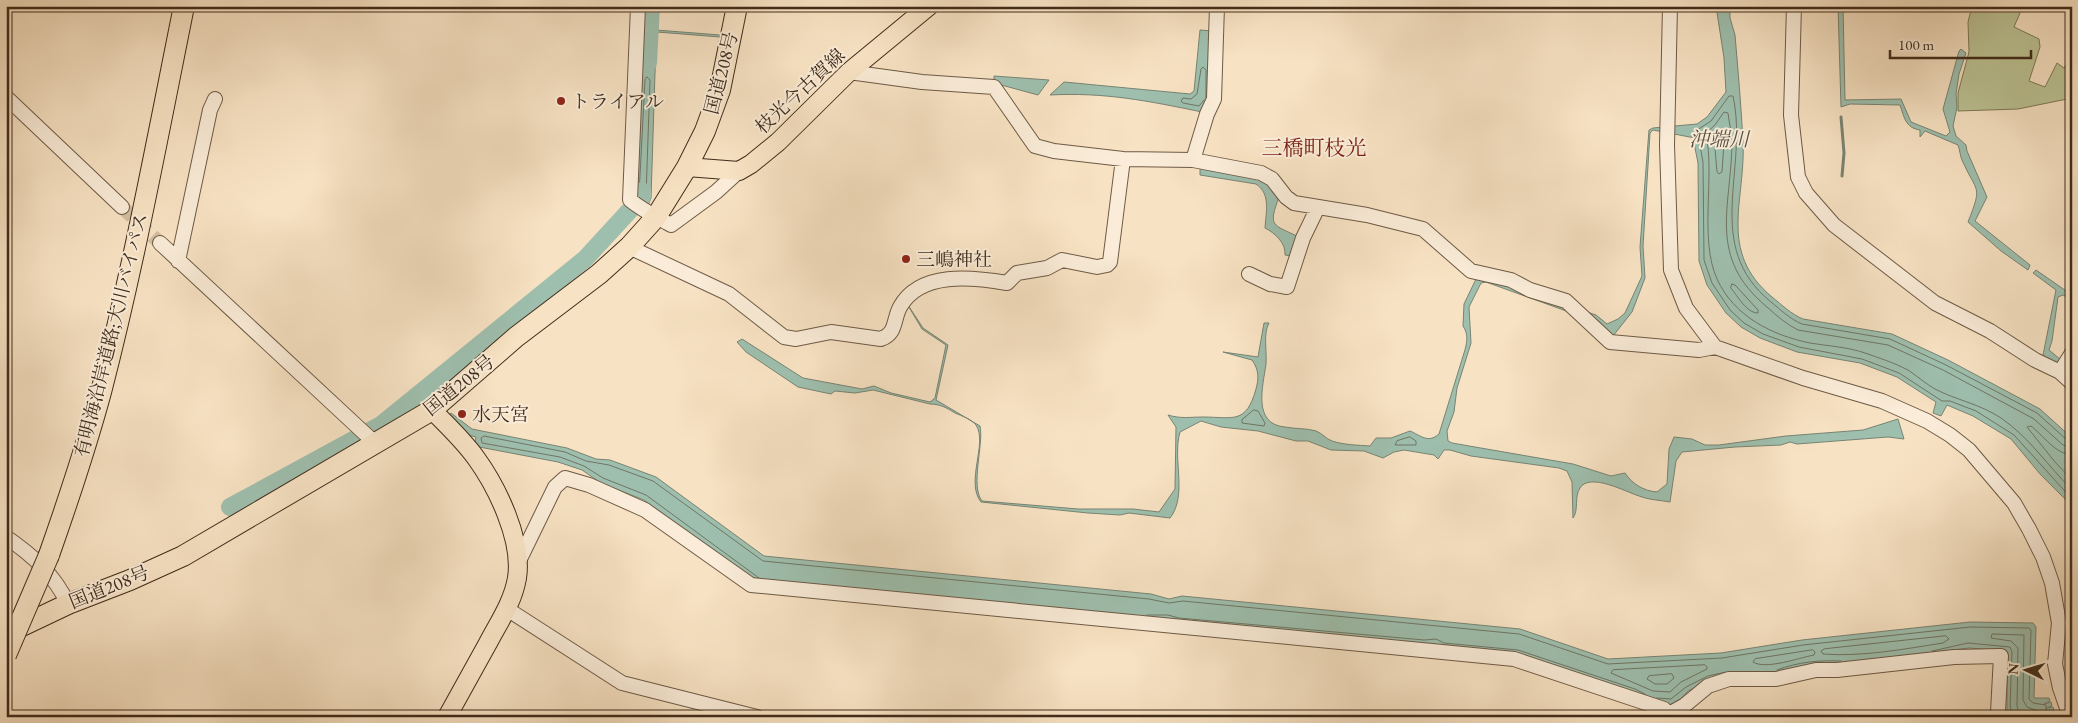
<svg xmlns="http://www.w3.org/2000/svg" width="2078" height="723" font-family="'EB Garamond','Noto Serif JP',serif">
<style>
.green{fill:#bcc394;stroke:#7e7858}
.water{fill:#9ebfae;stroke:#788473}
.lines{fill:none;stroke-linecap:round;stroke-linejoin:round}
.shore{stroke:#6f7664;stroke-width:1}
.stream{stroke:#788473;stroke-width:3}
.canal{stroke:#9ebfae;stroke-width:10}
.river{stroke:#9ebfae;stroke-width:18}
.minor-tunnel{stroke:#d2bea1;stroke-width:14;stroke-dasharray:14 7;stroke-linecap:butt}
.minor-casing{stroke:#6e5a45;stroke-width:16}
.major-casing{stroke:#402c1b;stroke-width:20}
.highway-casing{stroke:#402c1b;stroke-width:22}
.minor{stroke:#faecd8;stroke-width:14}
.major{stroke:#f7e2c3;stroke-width:18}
.highway{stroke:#f7e2c3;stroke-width:20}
.highway-bridge-casing{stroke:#402c1b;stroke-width:22;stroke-linecap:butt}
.highway-bridge{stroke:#f7e2c3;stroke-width:20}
.poi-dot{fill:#8f2418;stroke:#faecd8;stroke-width:2}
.labels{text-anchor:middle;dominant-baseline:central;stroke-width:4;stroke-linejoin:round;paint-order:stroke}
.street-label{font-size:19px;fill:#402c1b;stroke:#faecd8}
.poi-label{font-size:19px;fill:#402c1b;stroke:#faecd8;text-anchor:start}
.water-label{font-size:20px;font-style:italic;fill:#585140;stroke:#faecd8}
.quarter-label{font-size:21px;fill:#7a1f14;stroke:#faecd8}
</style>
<rect width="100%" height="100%" fill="#f7e2c3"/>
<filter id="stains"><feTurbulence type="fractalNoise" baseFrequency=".004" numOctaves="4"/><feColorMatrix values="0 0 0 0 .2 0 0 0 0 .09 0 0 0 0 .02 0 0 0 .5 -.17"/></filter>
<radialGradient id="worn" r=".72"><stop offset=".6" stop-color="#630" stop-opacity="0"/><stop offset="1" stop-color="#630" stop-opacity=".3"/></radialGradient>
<!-- green -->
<path class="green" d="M1972,6H2023L2014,27L2039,39L2040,47L2029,81L2045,87L2057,63L2064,68L2066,65L2072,69V98L2018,109L1958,111V93L1969,52L1968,22Z"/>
<!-- water -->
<path class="water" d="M643,6H657L656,30L720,35V37L657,32V35L641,33Z
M1716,6H1730V18L1735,35C1738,70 1741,105 1743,141C1746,200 1717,251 1772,297C1782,305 1791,314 1803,319L1892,334L1948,360L2040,409L2072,438V506L2040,474L2011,439L1973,416L1947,405L1941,416L1933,413L1936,402L1897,377L1860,363L1797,352L1760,338L1741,327L1726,313L1707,285L1699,261L1698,163L1695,148V138L1653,130L1650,133L1643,246L1645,278L1632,312L1613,336L1569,312L1486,282L1481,283L1469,307L1471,343L1457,388L1454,412L1447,431L1448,441L1452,443L1573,464L1611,476L1625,473C1632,484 1644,491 1657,492L1667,484L1669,449L1674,437L1692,439L1705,445H1719L1786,436L1863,430L1898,419L1904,439L1888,437L1797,444L1790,442L1781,445L1735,447L1682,452L1676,461L1670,502C1659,500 1649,500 1639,496C1626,492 1590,472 1580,488C1574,497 1579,510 1573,518L1572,482L1567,471L1559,468L1471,456L1450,450H1444L1438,459L1434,455L1404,450L1394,452L1383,458L1364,451L1331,450L1308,441H1296L1258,431L1221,427L1201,421L1180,432C1172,459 1188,495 1170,518L1129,513L1120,515L1088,513L981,502C965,482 988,443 976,425C971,419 962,416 955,413C947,408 940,404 930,404L873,390L855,393L835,391L831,394L798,387L746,352L737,342L742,339L803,378L862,389L874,386L891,393L930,402L935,398L946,345L922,329L906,302L923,328L948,345L936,400L980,426C984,444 970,486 982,501L1078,509H1133L1159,512L1175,489L1176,427L1168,415C1181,419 1190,417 1203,417C1233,417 1246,425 1256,389C1259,378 1259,370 1252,360L1223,352L1258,357L1264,323H1269C1263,333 1267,351 1266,364C1263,386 1252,424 1285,427C1295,429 1306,428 1316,431C1322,433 1326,439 1332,441C1344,445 1357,445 1370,446L1376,438H1391L1410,431C1420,435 1428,444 1439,434L1464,353C1467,343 1469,335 1463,326L1464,304L1477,277L1480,276L1596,315L1607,324L1618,319L1625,313L1642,276L1640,247L1649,130L1653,128L1697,124L1707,117L1726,92L1724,58Z
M1838,6H1843L1845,100L1901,99L1911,122L1946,136L1950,132L1943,109L1959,51L1961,49L1966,53L1959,74L1956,94L1957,107L1953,126L1956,136L1966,145L1967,151L1987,197L1975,221L2030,265L2028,270L2001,251L1968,222C1983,184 1977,194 1962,160C1960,156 1960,150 1958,145L1925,131L1920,137V130C1905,128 1904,116 1900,105L1850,104L1841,107Z
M1200,30L1212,31L1211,101L1202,112C1149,101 1104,92 1050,95L1064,82L1190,94L1194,91Z
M642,40L656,41L651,198L647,208L633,198Z
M994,76L1049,80L1038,95L994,83Z
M1200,168L1258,177L1268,182L1279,197C1268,227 1272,224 1299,237L1291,256L1285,255C1286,243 1275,233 1265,228C1266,212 1271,194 1256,184L1200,175Z
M2036,270L2072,295L2071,299L2063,295L2058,297L2052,341L2049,350L2072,369V378L2043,355L2056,290L2033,273Z
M451,413L472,429L567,448L596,459L610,460L656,477L764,556L1151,594L1169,599L1182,596L1520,629L1608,659L1721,653L1802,640L1970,622L2033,623L2036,627L2034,698H2049L2050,701L2044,704L2051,702L2052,706L2046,708L2053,707L2054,710L2048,714L2054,713L2055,717H2010L2007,713V651L1969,648L1710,680L1688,691L1681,699L1670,705L1442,648L1435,644L1424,645L754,582L644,500L601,483L582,470L558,462L474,446L476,437L468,435L447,419Z"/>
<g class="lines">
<!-- shore -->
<path class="shore" d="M647,77L650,80L646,196L644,199L639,194L645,80Z
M1204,100L1199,106L1183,103L1181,101L1183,98L1191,99L1197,94L1201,69L1203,67L1206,70V98
M1721,131L1724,142L1722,172L1719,174L1717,172L1714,137Z
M1732,284L1735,285L1758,310V313C1747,313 1738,297 1731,288Z
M1254,410L1258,411L1265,423L1264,426L1242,423V420Z
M1410,437L1416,441V445H1395L1397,441Z
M2072,441L2067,440L2037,413L1946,365L1890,339L1802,324C1790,319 1781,310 1771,302C1702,246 1749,170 1733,96H1729L1711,121L1697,130L1703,162L1704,260L1712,283L1730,310L1744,323L1763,334L1799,347L1862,359L1899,373L1942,401H1950L1976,411L2014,435L2072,499
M2072,447L2063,445L2034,419L1943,370L1888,345L1798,330C1786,324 1777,316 1767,307C1707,257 1731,209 1732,143C1732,133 1729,123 1728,113L1724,112L1715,125L1706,133C1715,178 1699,239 1717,279C1734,316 1771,335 1810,343C1828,346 1848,347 1865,353C1879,358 1895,363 1908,370C1917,376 1926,384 1935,389C1956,400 1980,404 2001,418C2029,437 2048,466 2072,490
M2072,455C2055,454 2043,435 2031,426L2027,427L2055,462L2072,480
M759,578L646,495L603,478L584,466L560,457L482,443L481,438L484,436L565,452L586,461L609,465L653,481L763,561L1149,599L1169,603L1183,601L1519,634L1608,664L1722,658L1803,645L1970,627L2029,628L2031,630L2029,699L2033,703L2046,705V717
M1147,615H1168L1179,618L1424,640L1436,639L1444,643L1518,650L1635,689L1645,694
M1946,636L1949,639L1943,643C1904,649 1863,657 1823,654L1821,651L1824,649Z
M1813,650L1815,652L1814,655C1798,658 1766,670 1753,662L1755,659Z
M1932,651L1968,643L2010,647L2012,652L2010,706L2013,717
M1705,665L1707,667V669L1681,682L1670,692L1653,691L1611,673L1613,670Z
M1777,670C1798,662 1819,660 1841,661
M1672,674L1674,678L1667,684H1655L1647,679L1649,676Z
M1657,698L1671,699L1686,687L1708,676L1726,672
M2020,717L2017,706L2018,648L2011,641L1991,638L1992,634L2024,635L2023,700L2027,707L2038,711L2039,717"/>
<!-- stream -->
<path class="stream" d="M1841,117L1844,153L1842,176"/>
<!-- canal -->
<path class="canal" d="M421,394L428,399"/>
<!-- river -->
<path class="river" d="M648,63L651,6
M230,507L381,425L585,259L642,197V191"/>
<!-- minor-tunnel -->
<path class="minor-tunnel" d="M122,207L160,243"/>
<!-- minor casing -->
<g class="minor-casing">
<path id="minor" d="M638,6L630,200C645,212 655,216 671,225L716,192L739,171
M1670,6L1667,145L1671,270L1686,308L1715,347L1803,378L1882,401L1927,421L1950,435L1969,450L2014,503L2029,529L2043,557L2052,583L2059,623L2055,664L2060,688L2070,717
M1794,6L1791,115L1798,177L1806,193L1834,225L1935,303L1990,331L2035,360L2060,372L2072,383
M849,72L922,82L994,87L1035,146L1054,151L1123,159L1193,160L1261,173L1272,179L1286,197L1294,203L1367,215L1423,229L1471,271L1511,280L1530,290L1566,301L1610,342L1699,350L1715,347
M6,97L122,207
M1193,160L1207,114L1214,99L1217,6
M160,243L375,443
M629,247L729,294L784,337L796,339L831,332L881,339C897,333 893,320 900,307C920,271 972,277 1007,283L1017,273L1047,268L1062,260L1097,267L1107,265L1110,262L1123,159
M178,261L210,110L215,99
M1249,274L1270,284L1287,287L1303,238L1318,207
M2060,372L2072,353
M6,537C32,555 54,574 68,604
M518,563L555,487L565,478L589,485L645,510L751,585L1514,659L1664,709L1671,717
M507,609L622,683L757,717
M1669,714L1685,705L1708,686L1729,679H1776L1816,670H1837L1954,657L2001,656L1998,712L2001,717"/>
</g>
<!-- major casing -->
<g class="major-casing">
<path id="major" d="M687,167L739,171L751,164L778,142L849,72L929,6
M432,410C447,425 463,440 476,458C497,487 523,540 517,578C513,602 499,622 488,643C474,668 461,692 447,717"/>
</g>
<!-- highway casing -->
<g class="highway-casing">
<path id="highway" d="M49,555C68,501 86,447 101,392C134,265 158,135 184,6
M7,633L68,604L130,580L183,556L432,410L516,337L599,274L629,247L656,217L687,167L705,131L720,90L737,6"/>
</g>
<!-- minor -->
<use href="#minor" class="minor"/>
<!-- major -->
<use href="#major" class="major"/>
<!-- highway -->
<use href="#highway" class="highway"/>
<!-- highway-bridge casing -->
<g class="highway-bridge-casing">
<path id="highway-bridge" d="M6,655L49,555"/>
</g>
<!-- highway-bridge -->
<use href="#highway-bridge" class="highway-bridge"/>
</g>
<!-- markers -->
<g class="poi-dot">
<circle cx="561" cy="101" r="5"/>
<circle cx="906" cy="259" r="5"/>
<circle cx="462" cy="414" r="5"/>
</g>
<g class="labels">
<!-- street labels -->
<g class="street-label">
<text transform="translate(721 73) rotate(-76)">国道208号</text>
<text transform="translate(800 91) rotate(-43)">枝光今古賀線</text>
<text transform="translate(111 335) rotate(-76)">有明海沿岸道路;大川バイパス</text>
<text transform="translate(459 385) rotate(-39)">国道208号</text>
<text transform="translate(109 587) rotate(-22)">国道208号</text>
</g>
<!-- poi labels -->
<g class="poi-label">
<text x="571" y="101">トライアル</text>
<text x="916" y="259">三嶋神社</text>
<text x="472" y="414">水天宮</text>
</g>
<!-- water labels -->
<g class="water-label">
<text x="1719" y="139">沖端川</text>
</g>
<!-- quarter labels -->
<g class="quarter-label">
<text x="1314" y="147">三橋町枝光</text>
</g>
</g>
<!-- margin -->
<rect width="2078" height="723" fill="none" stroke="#f7e2c3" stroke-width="25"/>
<rect x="8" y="8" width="2063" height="708" fill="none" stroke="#402c1b" stroke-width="2.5"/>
<rect x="12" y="12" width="2053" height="698" fill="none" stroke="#402c1b"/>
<!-- north arrow -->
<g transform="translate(2026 670) rotate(275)" stroke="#faecd8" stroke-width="4" paint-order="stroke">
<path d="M0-4L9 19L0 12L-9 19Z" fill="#402c1b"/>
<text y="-8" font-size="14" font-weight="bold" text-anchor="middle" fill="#402c1b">N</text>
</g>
<!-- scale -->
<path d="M1890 50v8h141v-8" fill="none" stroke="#402c1b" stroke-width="2.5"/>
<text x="1898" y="50" font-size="15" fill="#402c1b" stroke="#faecd8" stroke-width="4" paint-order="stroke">100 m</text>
<rect width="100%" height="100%" filter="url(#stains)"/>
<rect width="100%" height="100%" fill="url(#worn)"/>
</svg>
